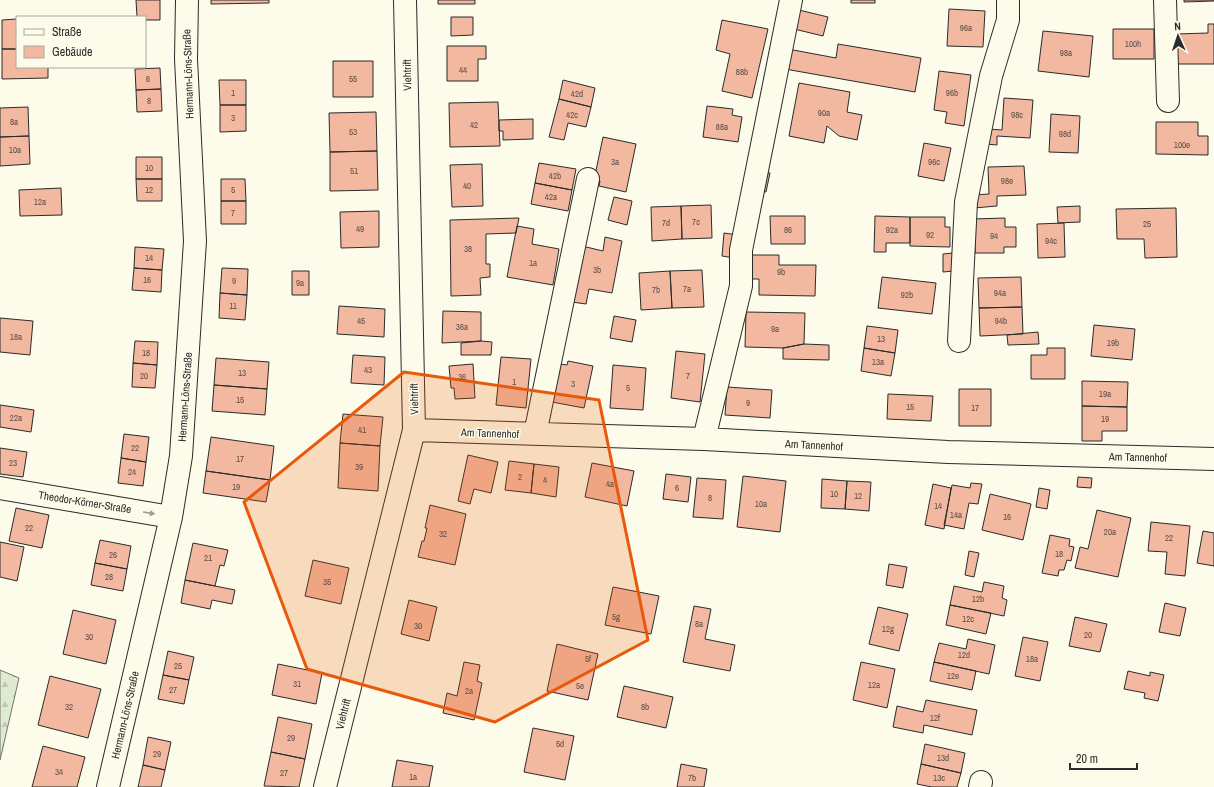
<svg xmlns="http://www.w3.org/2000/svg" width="1214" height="787" font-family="'Archivo Narrow',sans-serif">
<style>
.forest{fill:url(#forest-firs);stroke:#74746e}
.building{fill:#f2b8a0;stroke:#2b2b2b}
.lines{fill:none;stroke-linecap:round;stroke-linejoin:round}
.minor-casing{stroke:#2b2b2b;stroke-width:24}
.minor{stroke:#fdfbea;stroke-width:22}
.oneway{fill:#9e9d94}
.marked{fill:#e8590c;fill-opacity:0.2;stroke:#e8590c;stroke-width:3;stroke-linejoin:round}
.labels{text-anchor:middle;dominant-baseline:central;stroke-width:3;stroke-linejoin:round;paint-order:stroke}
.number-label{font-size:9px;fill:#5d4e48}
.street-label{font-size:11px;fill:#2b2b2b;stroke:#fdfbea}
</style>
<defs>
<pattern id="forest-firs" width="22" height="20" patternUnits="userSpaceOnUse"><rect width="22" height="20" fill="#deebd1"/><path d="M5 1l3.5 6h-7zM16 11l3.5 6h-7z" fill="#bfcab4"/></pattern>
</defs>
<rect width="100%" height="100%" fill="#fdfbea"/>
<!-- forest -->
<path class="forest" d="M0,670L19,678L0,760Z"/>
<!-- building -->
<path class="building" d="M136,0H160V20H145V17H137Z
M211,0H269V3L211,4Z
M438,0H475V4H438Z
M851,0H875V3H851Z
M1184,0H1214V1L1184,2Z
M949,9L985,11L983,47L947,46Z
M799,10L828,17L823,36L794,29Z
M451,17H473V35L451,36Z
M17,19V49H2V20Z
M722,20L768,29L752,98L722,91L730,54L716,50Z
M1208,24H1214V64H1177L1176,34L1208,33Z
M1113,29H1154V59H1113Z
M1043,31L1093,36L1089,77L1038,71Z
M838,44L921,58L915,92L785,69L788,49L836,58Z
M447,46H486V59H478V81H447Z
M2,49H17V67H48V78L2,79Z
M333,61H373V97H333Z
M160,68L161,89L136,90L135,69Z
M939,71L971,75L964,126L945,123L947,112L934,110Z
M219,80H246V105H220Z
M563,80L595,88L591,107L559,99Z
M799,83L850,92L847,112L862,115L857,140L839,136L827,126L824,143L789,136Z
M161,89L162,111L137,112L136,90Z
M1004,98L1033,100L1030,138L997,136V145L986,144L988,129L1002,130Z
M559,99L591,107L586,127L568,123L564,140L549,137Z
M498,102L500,146L450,147L449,103Z
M220,105H246V131L220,132Z
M707,106L733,109L732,115L742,117L738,142L703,137Z
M28,107L29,136L0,137V108Z
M376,112L377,151L330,152L329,113Z
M1051,114L1080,116L1078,153L1049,152Z
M533,119V139L503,140V131H499V120Z
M1156,122H1198V136H1208V155L1156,154Z
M29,136L30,164L0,166V137Z
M603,137L636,144L626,192L599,186L600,181L594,180Z
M924,143L951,148L944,181L918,176Z
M377,151L378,190L330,191V152Z
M136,157H162V179H136Z
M539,163L576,169L572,190L535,183Z
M482,164L483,206L452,207L450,165Z
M1024,166L1026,195L997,196V206L974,208L973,195L989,194L988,167Z
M761,172L770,173L766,192L757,190Z
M136,179H162V201H137Z
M221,179H245L246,201H221Z
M535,183L572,190L568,211L531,204Z
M61,188L62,215L20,216L19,190Z
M614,197L632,201L627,225L608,220Z
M221,201H246V224H221Z
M711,205L712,238L682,239L681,206Z
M681,206L682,239L652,241L651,207Z
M1080,206V222L1058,223L1057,207Z
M1176,208L1177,257L1145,258L1144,239H1117L1116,209Z
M379,211V247L341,248L340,212Z
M770,216H805V244H771Z
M875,216L910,217V243H886V252H874Z
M910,217H945V227H950V247L910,246Z
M519,218L516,233L486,234V264H490V277L480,278L481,295L451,296L450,220Z
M1005,218V227H1016V247H1004V253H975V246H972V219Z
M1064,223L1065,257L1038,258L1037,224Z
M517,226L534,229L532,244L559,249L553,285L507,277Z
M724,233L738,235L734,258L722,256Z
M605,237L622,241L612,293L589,289L586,304L572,302L582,246L603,251Z
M135,247L164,249L162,270L134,268Z
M953,253L954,271L943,272V254Z
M746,255H779V265H816L815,296L759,295V279H746Z
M134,268L162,270L161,292L132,290Z
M222,268L248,269L247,295L220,293Z
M702,270L704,307L672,308L670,271Z
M292,271H309V295H292Z
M670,271L672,308L641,310L639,273Z
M882,277L936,283L932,314L878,308Z
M1021,277L1022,307L979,308L978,278Z
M220,293L247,295L245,320L219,318Z
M339,306L385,309L384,337L337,334Z
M1022,307L1023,334L980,336L979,308Z
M443,311L481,312V341L442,343Z
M746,312L805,313L804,344L783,348L745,347Z
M614,316L636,320L632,342L610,338Z
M0,318L33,321L30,355L0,352Z
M1094,325L1135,329L1132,360L1091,356Z
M867,326L898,330L895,353L864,348Z
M1038,332L1039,344L1008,345L1007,335Z
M135,341L158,342L157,365L133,363Z
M481,341L492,342L491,355H461V343Z
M804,344L829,345V360L783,359V348Z
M864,348L895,353L891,376L861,371Z
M1047,348H1065V379H1031V355H1047Z
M676,351L705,354L700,402L671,398Z
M353,355L385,357L384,385L351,383Z
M501,357L531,359L526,408L496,405Z
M216,358L269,362L267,389L214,385Z
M568,361L593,366L584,408L552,402L560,364L567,365Z
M133,363L157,365L155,388L132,387Z
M473,364L475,398L455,399L454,388H451L449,366Z
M613,365L646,368L643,410L610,408Z
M1082,381L1128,382L1127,407L1082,406Z
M214,385L267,389L265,415L212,411Z
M727,387L772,390L770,418L725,415Z
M959,389H991V426H959Z
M888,394L933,396L931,421L887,419Z
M0,405L34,410L31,432L0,427Z
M1082,406L1127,407V431H1102V441H1082Z
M343,414L383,417L380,446L340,443Z
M124,434L149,437L146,462L121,458Z
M211,437L274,446L270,480L206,471Z
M340,443L380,446L378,491L338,488Z
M0,448L27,452L23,477L0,474Z
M468,455L498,462L491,493L474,489L470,504L458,501Z
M121,458L146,462L143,486L118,483Z
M509,461L534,464L531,493L505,490Z
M592,463L634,471L627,506L585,497Z
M534,464L559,467L556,497L531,493Z
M206,471L270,480L266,502L203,493Z
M666,474L691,477L688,502L663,499Z
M743,476L786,481L780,532L737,527Z
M1078,477L1092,478L1091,488L1077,487Z
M697,478L726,480L723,519L693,517Z
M822,479L847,481L845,509L821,508Z
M847,481L871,482L869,511L845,509Z
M971,483L982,484L978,504L969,503L964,529L944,525L952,485L970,488Z
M933,484L951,488L944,529L925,525Z
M1039,488L1050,490L1047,509L1036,507Z
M990,494L1031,504L1023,540L982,530Z
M430,505L466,514L455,565L418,557L422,541H424L427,528H425Z
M16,508L49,515L42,548L9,541Z
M1097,510L1131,518L1118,577L1075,568L1080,547L1088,549Z
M1151,522L1190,526L1185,576L1165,574L1167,552L1148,551Z
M1203,531L1214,533V566L1197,563Z
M1050,535L1070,539L1069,546L1074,547L1071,561L1067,560L1064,570H1059L1058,576L1042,573Z
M100,540L131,546L127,569L95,563Z
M0,542L24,547L17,581L0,577Z
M193,543L228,550L224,566L220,565L215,586L185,580Z
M969,551L979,553L974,577L965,575Z
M313,560L349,568L341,604L305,596Z
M95,563L127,569L123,591L91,585Z
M889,564L907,567L903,588L886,585Z
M185,580L235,590L232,604L212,600L210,609L181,603Z
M984,582L1004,586L1002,598L1007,600L1004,616L950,605L954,586L982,592Z
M613,587L659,596L651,634L605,625Z
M409,600L437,607L429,641L401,634Z
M1165,603L1186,608L1180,636L1159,632Z
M950,605L991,613L986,634L946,625Z
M694,606L711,609L705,639L735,645L730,671L683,662Z
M878,607L908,614L899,651L869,644Z
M73,610L116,620L106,664L63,654Z
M1075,617L1107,624L1100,652L1069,646Z
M1023,637L1048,642L1040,681L1015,676Z
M968,639L995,645L989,674L934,662L939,643L966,649Z
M557,644L598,654L588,700L547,691Z
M168,651L194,657L189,680L163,675Z
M464,662L480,665L477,681L482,683L474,720L443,713L447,693L457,696Z
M861,662L895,669L887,708L853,700Z
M934,662L976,671L972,690L930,681Z
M278,664L322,673L316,704L272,695Z
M1128,671L1150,676V672L1164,675L1158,701L1144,698L1145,693L1124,689Z
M163,675L189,680L184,704L158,699Z
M50,676L101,689L88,738L38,725Z
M624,686L673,697L666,728L617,717Z
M926,700L977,710L972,735L924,725L923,733L893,727L897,706L923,712Z
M278,717L312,724L305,759L271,752Z
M533,728L574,736L565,780L524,772Z
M148,737L171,742L165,770L143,765Z
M925,744L965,753L961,773L921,764Z
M43,746L85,757L77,787H32Z
M271,752L305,759L299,787L264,786Z
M397,760L433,766L429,787H392Z
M681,764L707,769L704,787H677Z
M921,764L961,773L957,787H932L917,784Z
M143,765L165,770L161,787H138Z"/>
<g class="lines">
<!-- minor casing -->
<g class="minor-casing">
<path id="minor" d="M1165,0L1168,101
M959,341L966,202L991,76L1008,20V0
M414,430L704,439L948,452L1214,459
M535,434L588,179
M704,439L741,286V250L791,0
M0,488L171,517
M108,787L171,517L181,456L195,241L186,59L187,0
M325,787L414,430L405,0
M980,787L981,782"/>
</g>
<!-- minor -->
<use href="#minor" class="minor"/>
</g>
<!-- one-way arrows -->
<defs><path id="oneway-solid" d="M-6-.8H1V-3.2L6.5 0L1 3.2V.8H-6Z"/></defs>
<use class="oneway" href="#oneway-solid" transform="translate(149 513) rotate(9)"/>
<!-- marked area -->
<path class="marked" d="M404,372L599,400L648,640L495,722L307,669L244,502Z"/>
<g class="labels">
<!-- number labels -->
<g class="number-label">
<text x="966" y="28">96a</text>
<text x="1133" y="44">100h</text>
<text x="1066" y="53">98a</text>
<text x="463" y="70">44</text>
<text x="742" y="72">88b</text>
<text x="148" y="79">6</text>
<text x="353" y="79">55</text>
<text x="233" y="93">1</text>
<text x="952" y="93">96b</text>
<text x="577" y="94">42d</text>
<text x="149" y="101">8</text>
<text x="824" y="113">90a</text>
<text x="572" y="115">42c</text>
<text x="1017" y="115">98c</text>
<text x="233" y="118">3</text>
<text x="14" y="122">8a</text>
<text x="474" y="125">42</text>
<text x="722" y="127">88a</text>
<text x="353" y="132">53</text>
<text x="1065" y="134">98d</text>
<text x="1182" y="145">100e</text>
<text x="15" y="150">10a</text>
<text x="615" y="162">3a</text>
<text x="934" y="162">96c</text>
<text x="149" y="168">10</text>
<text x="354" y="171">51</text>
<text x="555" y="176">42b</text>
<text x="1007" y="181">98e</text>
<text x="467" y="186">40</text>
<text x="149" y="190">12</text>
<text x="233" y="190">5</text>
<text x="551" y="197">42a</text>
<text x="40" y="202">12a</text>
<text x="233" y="213">7</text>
<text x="696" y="222">7c</text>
<text x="666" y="223">7d</text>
<text x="1147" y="224">25</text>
<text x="360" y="229">49</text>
<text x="788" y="230">86</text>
<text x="892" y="230">92a</text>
<text x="930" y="235">92</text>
<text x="994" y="236">94</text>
<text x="1051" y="241">94c</text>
<text x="468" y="249">38</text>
<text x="149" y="258">14</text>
<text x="533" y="263">1a</text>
<text x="597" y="270">3b</text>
<text x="781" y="272">9b</text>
<text x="147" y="280">16</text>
<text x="234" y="281">9</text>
<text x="300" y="283">9a</text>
<text x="687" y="289">7a</text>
<text x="656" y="290">7b</text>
<text x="1000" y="293">94a</text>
<text x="907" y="295">92b</text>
<text x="233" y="306">11</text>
<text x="361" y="321">45</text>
<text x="1001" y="321">94b</text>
<text x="462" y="327">36a</text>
<text x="775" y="329">9a</text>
<text x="16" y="337">18a</text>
<text x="881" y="339">13</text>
<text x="1113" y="343">19b</text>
<text x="146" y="353">18</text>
<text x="878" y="362">13a</text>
<text x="368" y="370">43</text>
<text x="242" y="373">13</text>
<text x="144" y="376">20</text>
<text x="688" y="376">7</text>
<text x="462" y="377">36</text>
<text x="514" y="382">1</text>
<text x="573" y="384">3</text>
<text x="628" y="388">5</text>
<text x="1105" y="394">19a</text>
<text x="240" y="400">15</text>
<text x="748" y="403">9</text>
<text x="910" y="407">15</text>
<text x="975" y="408">17</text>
<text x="16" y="418">22a</text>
<text x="1105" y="419">19</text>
<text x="362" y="430">41</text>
<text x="135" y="448">22</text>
<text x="240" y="459">17</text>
<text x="13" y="463">23</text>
<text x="359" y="467">39</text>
<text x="132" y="472">24</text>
<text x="520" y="477">2</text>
<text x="545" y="480">4</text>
<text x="610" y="484">4a</text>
<text x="236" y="487">19</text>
<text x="677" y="488">6</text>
<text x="834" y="494">10</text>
<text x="858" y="496">12</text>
<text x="710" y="498">8</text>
<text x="761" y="504">10a</text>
<text x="938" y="506">14</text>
<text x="956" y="515">14a</text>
<text x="1007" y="517">16</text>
<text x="29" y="528">22</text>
<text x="1110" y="532">20a</text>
<text x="443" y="534">32</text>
<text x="1169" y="538">22</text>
<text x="1059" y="554">18</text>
<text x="113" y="555">26</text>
<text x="208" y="558">21</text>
<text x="109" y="577">28</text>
<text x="327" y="582">35</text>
<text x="978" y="599">12b</text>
<text x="616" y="617">5g</text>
<text x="968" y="619">12c</text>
<text x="699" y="624">8a</text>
<text x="418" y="626">30</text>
<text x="888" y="629">12g</text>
<text x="1088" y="635">20</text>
<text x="89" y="637">30</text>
<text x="964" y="655">12d</text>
<text x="588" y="659">5f</text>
<text x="1032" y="659">18a</text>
<text x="178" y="666">25</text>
<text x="953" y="676">12e</text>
<text x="297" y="684">31</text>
<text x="874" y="685">12a</text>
<text x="580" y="686">5e</text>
<text x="173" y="690">27</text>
<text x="469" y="691">2a</text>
<text x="69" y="707">32</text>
<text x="645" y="707">8b</text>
<text x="935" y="718">12f</text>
<text x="291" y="738">29</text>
<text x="560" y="744">5d</text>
<text x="157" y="754">29</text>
<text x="943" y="758">13d</text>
<text x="59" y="772">34</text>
<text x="284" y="773">27</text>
<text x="413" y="777">1a</text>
<text x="692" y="778">7b</text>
<text x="939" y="778">13c</text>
</g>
<!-- street labels -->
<g class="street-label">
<text transform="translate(188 74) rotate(-92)">Hermann-Löns-Straße</text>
<text transform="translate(407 75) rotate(-91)">Viehtrift</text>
<text transform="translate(185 397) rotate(-86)">Hermann-Löns-Straße</text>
<text transform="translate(414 399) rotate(-91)">Viehtrift</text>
<text transform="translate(490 433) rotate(2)">Am Tannenhof</text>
<text transform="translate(814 445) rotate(3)">Am Tannenhof</text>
<text transform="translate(1138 457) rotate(1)">Am Tannenhof</text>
<text transform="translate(85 502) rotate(9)">Theodor-Körner-Straße</text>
<text transform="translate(343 714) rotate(-76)">Viehtrift</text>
<text transform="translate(125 715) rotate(-77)">Hermann-Löns-Straße</text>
</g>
</g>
<!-- legend -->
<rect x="16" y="16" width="130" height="52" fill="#fdfbea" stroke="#a9a89e"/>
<rect x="24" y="29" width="20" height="6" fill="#fdfbea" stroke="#a9a89e"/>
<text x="52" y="36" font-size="12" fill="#2b2b2b">Straße</text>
<rect x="24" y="46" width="20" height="12" fill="#f2b8a0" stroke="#a9a89e"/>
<text x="52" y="56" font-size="12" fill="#2b2b2b">Gebäude</text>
<!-- north arrow -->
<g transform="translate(1178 36) rotate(357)" stroke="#fdfbea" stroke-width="3" paint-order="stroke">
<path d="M0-3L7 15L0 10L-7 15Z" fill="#2b2b2b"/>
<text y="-6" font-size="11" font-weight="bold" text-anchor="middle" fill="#2b2b2b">N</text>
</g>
<!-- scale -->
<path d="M1070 763v6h67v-6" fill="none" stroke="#2b2b2b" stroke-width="2"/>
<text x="1076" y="763" font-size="12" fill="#2b2b2b" stroke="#fdfbea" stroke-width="3" paint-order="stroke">20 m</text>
</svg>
